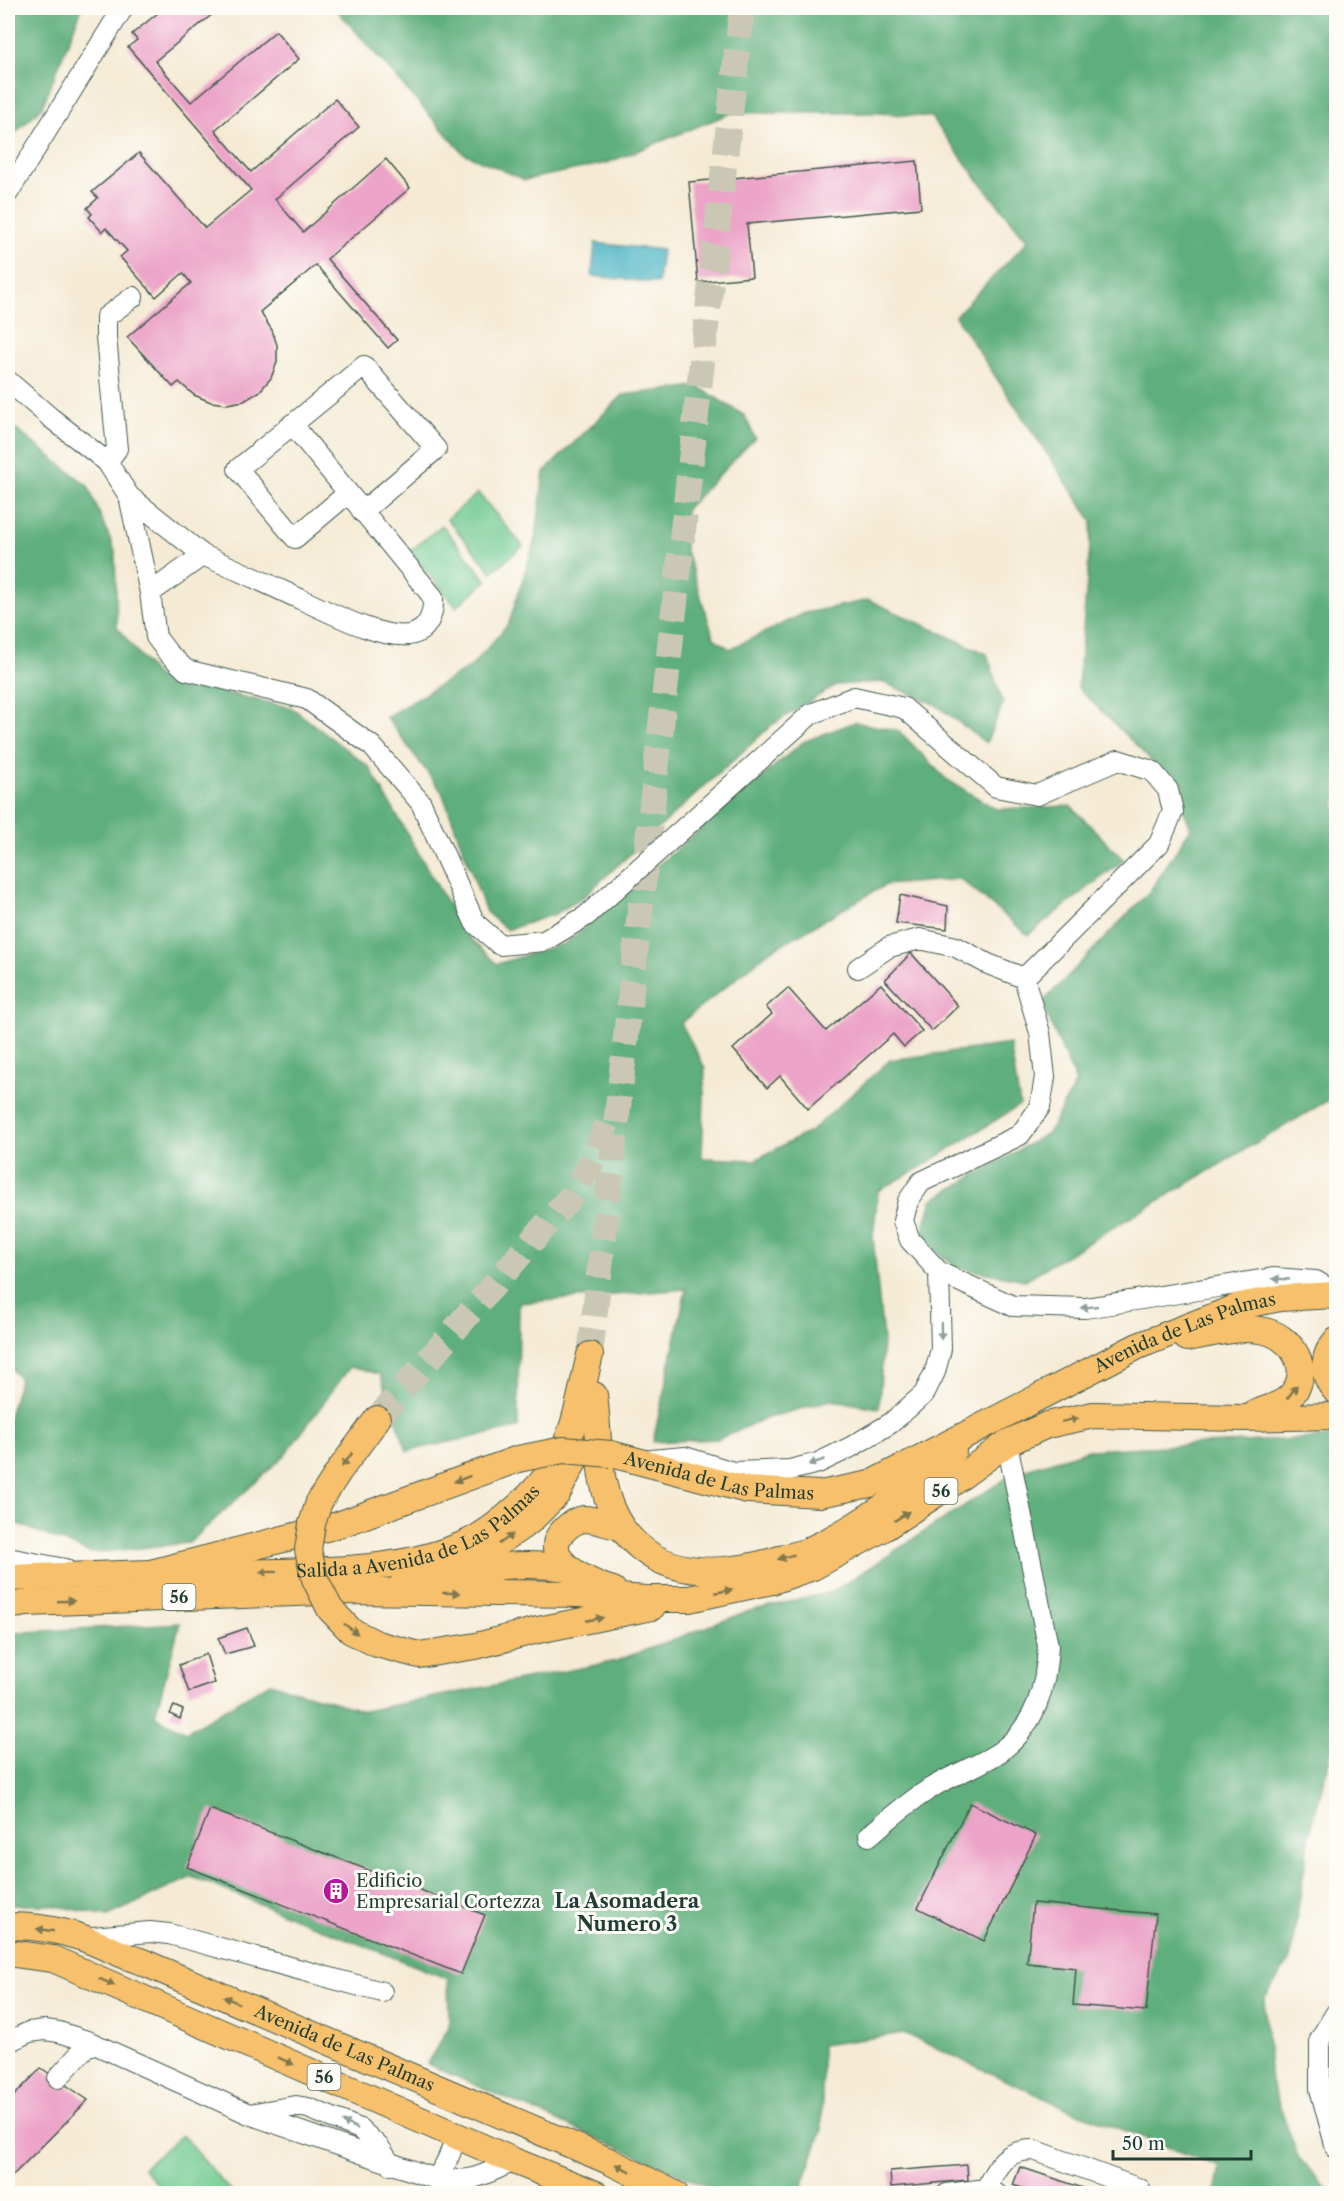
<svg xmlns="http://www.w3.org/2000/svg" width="1344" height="2201" font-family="'Libre Caslon Text',serif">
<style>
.green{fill:#73cb92;stroke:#498463;stroke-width:1.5}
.forest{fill:#5eaf7c;stroke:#3e7658;stroke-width:1.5}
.water{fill:#46b2c3;stroke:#32787c;stroke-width:1.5}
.building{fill:#eca4c8}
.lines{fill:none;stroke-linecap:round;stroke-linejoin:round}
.major-tunnel{stroke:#cac8b5;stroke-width:26;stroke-dasharray:26 13;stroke-linecap:butt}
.minor-casing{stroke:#3f574c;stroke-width:22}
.major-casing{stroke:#3f574c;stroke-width:28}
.minor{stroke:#fff;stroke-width:20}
.major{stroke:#f7c06c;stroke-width:26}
.major-bridge-casing{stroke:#3f574c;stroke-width:28;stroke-linecap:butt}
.major-bridge{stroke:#f7c06c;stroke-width:26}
.oneway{fill:#8f9e9a}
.oneway2{fill:#80784d}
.labels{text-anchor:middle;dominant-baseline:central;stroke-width:6;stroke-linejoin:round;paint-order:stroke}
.shield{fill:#fdfcf7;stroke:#62766e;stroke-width:1.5}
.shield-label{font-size:16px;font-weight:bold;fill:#1f3d34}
.street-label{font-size:18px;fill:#1f3d34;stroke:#fdfcf7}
.poi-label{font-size:18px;fill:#1f3d34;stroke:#fdfcf7;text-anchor:start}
.neighbourhood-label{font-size:20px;font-weight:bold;fill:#1f3d34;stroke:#fdfcf7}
</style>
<rect width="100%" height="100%" fill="#fdfcf7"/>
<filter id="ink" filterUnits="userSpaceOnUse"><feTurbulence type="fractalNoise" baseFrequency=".0167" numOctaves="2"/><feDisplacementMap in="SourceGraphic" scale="12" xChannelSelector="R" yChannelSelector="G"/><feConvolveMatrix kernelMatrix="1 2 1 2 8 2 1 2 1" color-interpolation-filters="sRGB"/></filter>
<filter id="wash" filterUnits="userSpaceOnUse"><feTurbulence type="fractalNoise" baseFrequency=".008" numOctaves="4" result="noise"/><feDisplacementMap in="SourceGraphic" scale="24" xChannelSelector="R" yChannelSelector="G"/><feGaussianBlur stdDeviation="1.35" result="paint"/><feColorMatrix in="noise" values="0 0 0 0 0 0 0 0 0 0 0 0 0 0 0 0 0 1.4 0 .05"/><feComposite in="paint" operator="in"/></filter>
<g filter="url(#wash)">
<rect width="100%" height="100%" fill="#f5ebd5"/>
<!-- green -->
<path class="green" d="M478,493L523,546L492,572L447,519Z
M442,525L487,581L456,607L410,551Z
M182,2135L232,2193H165L143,2168Z"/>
<!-- forest -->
<path class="forest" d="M8,8H82L42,107L8,140Z
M335,8H1336V1088L1332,1098L1025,1280L955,1267L921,1237L932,1200L1048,1133L1076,1082L1042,1003L1150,891L1191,828L1170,779L1078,688L1092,521L955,316L1028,241L979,181L931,117L878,113H731L607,163L525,180L463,153Z
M697,386L745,416L755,438L686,509L685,548L714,638L730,649L805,613L869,600L987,654L1003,704L986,743L935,704L882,682L836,685L773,724L581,899L555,914L507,930L486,912L442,792L386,717L472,666L509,623L536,537L544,472L623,395Z
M8,423L88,486L115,551L117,627L157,677L292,708L369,767L465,934L497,964L566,943L803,742L855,722L899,731L946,779L996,809L1071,806L1124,860L1028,935L960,879L885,885L770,951L681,1023L705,1068L702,1158L755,1160L811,1131L890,1060L1010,1044L1020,1105L921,1167L878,1191L873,1237L883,1340L879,1408L831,1400L764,1419L718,1439L653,1442L686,1289L519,1303L518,1428L407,1451L380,1374L350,1367L285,1455L189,1543L90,1553L8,1520V1418L20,1379L8,1365Z
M1336,1437V1734L1310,1833L1290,1960L1264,1999L1271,2082L1298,2157L1331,2193H1215L1220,2167L1068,2109L904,2033L822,2045V2130L800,2193H723L427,2064L449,2027L448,1979L192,1877L108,1916L52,1905H8V1633L180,1623L155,1716L186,1732L270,1683L364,1711L616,1661L749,1611L832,1592L1016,1472L1089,1450Z"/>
<!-- water -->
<path class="water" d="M595,243L662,250L658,283L592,276Z"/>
<g id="blocks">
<!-- building -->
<path class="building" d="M164,8H220L155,61L191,102L276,31L299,59L215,130L251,172L335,99L359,127L275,199L303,232L386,159L410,188L327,259L397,340L388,348L316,265L260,312L272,330L277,345V362L271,378L259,392L244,401L227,404L211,402L194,395L179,382L173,387L127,337L191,283L183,273L156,297L120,257L127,251L106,228L102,232L89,217L92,214L87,208L98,198L92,192L139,153L205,228L251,190L128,47L137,40L132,34Z
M917,161L921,208L747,224L752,277L698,282L689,182Z
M900,895L948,906L947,929L896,923Z
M911,953L958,1006L932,1031L885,980Z
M881,984L922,1031L904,1047L893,1034L808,1109L780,1076L767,1088L733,1049L772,1014L766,1007L788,988L826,1031Z
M247,1628L254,1646L225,1654L218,1638Z
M206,1654L215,1683L189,1692L179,1665Z
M174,1706L183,1710L180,1719L170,1714Z
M970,1803L1036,1835L984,1941L918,1908Z
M210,1809L485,1915L461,1974L187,1867Z
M1033,1903L1156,1914L1146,2011L1073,2005L1076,1968L1027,1963Z
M41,2068L88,2100L8,2180V2102Z
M967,2165L968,2180L891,2187L890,2171Z
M1020,2167L1098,2193V2194H1040L1013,2185Z"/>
</g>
</g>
<g filter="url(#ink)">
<use href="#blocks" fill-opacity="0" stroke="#3f574c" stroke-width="1.5"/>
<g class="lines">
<!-- major-tunnel -->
<path class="major-tunnel" d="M590,1355L742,8
M377,1419L572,1195L596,1155L606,1124"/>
<!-- minor casing -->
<g class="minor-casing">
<path id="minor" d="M8,193L123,8
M8,381L51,418L107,462L129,496L150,593L156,637L168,653L186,670L307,699L372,746L421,803L475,923L500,945L544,941L586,916L811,714L854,697L904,708L996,787L1037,795L1118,760L1152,771L1168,790L1173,811L1159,844L1024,978L1040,1033L1045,1077L1040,1107L1020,1135L921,1182L908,1201L903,1221L910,1240L939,1272L1013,1306L1085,1308L1273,1278L1316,1281L1336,1293
M107,462L117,449L106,337V317L133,297
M348,493L295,538L238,469L364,366L436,449L362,512
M129,496L203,555L150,593
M203,555C235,569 268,584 300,599C328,611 379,639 409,635C428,632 434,614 433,597L292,424
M858,968L889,947L920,939L956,947L988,964L1024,978
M651,1460L685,1457L733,1472L790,1470L818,1463L851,1447L891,1423L924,1394L935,1372L941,1349L939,1272
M8,1558L65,1569
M869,1836C889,1818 909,1802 931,1788C953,1774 980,1766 1001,1751C1036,1725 1046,1687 1048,1646L1007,1443
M81,1938L150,1932L169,1934L382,1992
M1336,2013L1320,2039V2089L1336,2148
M8,2042L29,2032L45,2030L59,2032L90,2042L249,2114L436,2179C470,2184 483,2175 514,2161
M58,2078L90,2042
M249,2114L296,2106L308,2108L360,2129L380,2148L391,2165
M436,2179C446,2164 452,2153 455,2135
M986,2189C997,2165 1005,2150 1034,2150L1140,2189
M947,2194L986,2189L997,2194"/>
</g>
<!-- major casing -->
<g class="major-casing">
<g id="major">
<path d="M1187,1338C1212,1334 1240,1325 1265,1331C1297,1339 1315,1377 1286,1400C1278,1406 1266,1409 1256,1413"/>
<path d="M1336,1341C1322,1356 1322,1376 1336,1391"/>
<path d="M594,1395C600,1438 595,1490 622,1528C660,1581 724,1576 780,1559C790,1556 801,1554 810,1550C858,1527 915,1487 953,1451"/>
<path id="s1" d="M611,1454L747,1490L820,1494L870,1484L1138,1346L1240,1306L1280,1298L1336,1295"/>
<path d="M319,1502L339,1471L377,1419"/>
<path d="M463,1571C501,1566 529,1562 567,1568"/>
<path id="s2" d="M150,1573L164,1574C201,1573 239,1573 277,1572C341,1570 410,1569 469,1542C499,1527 538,1491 556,1463C576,1432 581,1391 590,1355"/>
<path d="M8,1578L150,1573L338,1525L518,1459"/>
<path d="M404,1581L436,1575L473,1560L530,1521L557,1494L579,1452"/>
<path d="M613,1590C592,1584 535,1559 564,1530C569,1525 576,1520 584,1519C595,1519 610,1525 621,1527"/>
<path d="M8,1606L27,1603L351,1591L578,1594L646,1599H689L772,1581L813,1567L884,1528L951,1484L1007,1443L1047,1425L1093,1415L1242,1418L1336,1416"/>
<path d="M538,1630L652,1607"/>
<path id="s3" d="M8,1926C32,1926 60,1930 83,1938C102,1945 120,1955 140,1961L609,2161L675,2194"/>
<path d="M8,1953L53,1959L514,2161L596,2194"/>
</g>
</g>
<!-- minor -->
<use href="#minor" class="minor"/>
<!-- major -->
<use href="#major" class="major"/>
<!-- major-bridge casing -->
<g class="major-bridge-casing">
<path id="major-bridge" d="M518,1459L563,1450L611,1454
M319,1502L312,1524L308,1550L315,1579L330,1609L351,1631L377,1644L419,1655L476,1646L538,1630"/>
</g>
<!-- major-bridge -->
<use href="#major-bridge" class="major-bridge"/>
</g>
<!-- one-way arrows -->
<defs><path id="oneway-solid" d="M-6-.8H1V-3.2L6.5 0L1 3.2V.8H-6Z" transform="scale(1.5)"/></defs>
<g class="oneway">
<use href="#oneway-solid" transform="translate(1281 1279) rotate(-177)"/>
<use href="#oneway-solid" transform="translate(1089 1307) rotate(174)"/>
<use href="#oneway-solid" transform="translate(941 1331) rotate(89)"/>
<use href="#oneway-solid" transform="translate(817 1462) rotate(161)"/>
<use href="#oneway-solid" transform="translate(350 2125) rotate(-155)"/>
</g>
<g class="oneway2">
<use href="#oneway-solid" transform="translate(1292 1392) rotate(-53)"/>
<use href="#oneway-solid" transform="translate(1070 1420) rotate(-12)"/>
<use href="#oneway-solid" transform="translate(347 1460) rotate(127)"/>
<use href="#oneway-solid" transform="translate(462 1479) rotate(160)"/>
<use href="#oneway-solid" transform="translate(902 1516) rotate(-33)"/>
<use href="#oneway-solid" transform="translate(506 1539) rotate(-35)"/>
<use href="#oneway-solid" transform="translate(786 1557) rotate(163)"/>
<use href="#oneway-solid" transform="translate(268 1572) rotate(179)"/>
<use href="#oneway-solid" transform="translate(724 1591) rotate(-11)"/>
<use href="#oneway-solid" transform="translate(451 1593) rotate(1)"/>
<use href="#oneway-solid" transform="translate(66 1601) rotate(-2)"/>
<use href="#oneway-solid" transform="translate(595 1619) rotate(-11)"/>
<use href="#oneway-solid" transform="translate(351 1629) rotate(37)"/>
<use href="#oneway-solid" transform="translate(45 1930) rotate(-172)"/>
<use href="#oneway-solid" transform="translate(107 1982) rotate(24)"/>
<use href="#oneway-solid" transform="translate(231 2000) rotate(-157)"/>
<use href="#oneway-solid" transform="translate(286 2061) rotate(24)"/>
<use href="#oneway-solid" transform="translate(623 2168) rotate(-154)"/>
</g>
</g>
<!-- icons -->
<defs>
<g id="building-disc" transform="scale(1.35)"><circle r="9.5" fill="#b5179e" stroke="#fdfcf7"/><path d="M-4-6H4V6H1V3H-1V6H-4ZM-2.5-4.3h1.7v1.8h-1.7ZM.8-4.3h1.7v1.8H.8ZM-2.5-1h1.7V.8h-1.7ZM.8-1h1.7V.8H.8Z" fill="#fff"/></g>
</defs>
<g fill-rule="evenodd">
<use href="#building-disc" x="336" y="1891"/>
</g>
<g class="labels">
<!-- shield labels -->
<g class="shield">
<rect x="924.5" y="1478" width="33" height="26" rx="4.5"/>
<rect x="162.5" y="1584" width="33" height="26" rx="4.5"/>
<rect x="307.5" y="2064" width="33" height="26" rx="4.5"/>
</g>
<g class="shield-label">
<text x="941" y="1491">56</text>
<text x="179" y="1597">56</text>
<text x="324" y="2077">56</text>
</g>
<!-- street labels -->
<g class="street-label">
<text stroke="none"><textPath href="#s1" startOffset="615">Avenida de Las Palmas</textPath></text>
<text stroke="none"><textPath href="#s1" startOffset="111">Avenida de Las Palmas</textPath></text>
<text stroke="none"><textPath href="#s2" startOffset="278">Salida a Avenida de Las Palmas</textPath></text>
<text stroke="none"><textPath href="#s3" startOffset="360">Avenida de Las Palmas</textPath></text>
</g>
<!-- poi labels -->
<g class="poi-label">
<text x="356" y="1881">Edificio<tspan x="356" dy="21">Empresarial Cortezza</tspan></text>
</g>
<!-- neighbourhood labels -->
<g class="neighbourhood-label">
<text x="627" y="1901">La Asomadera<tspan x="627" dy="23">Numero 3</tspan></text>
</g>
</g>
<!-- margin -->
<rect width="1344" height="2201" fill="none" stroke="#fdfcf7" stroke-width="30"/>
<!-- scale -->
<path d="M1113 2150v9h138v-9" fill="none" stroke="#1f3d34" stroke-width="3"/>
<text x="1122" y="2150" font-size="18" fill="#1f3d34" stroke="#fdfcf7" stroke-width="4.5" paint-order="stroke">50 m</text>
</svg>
